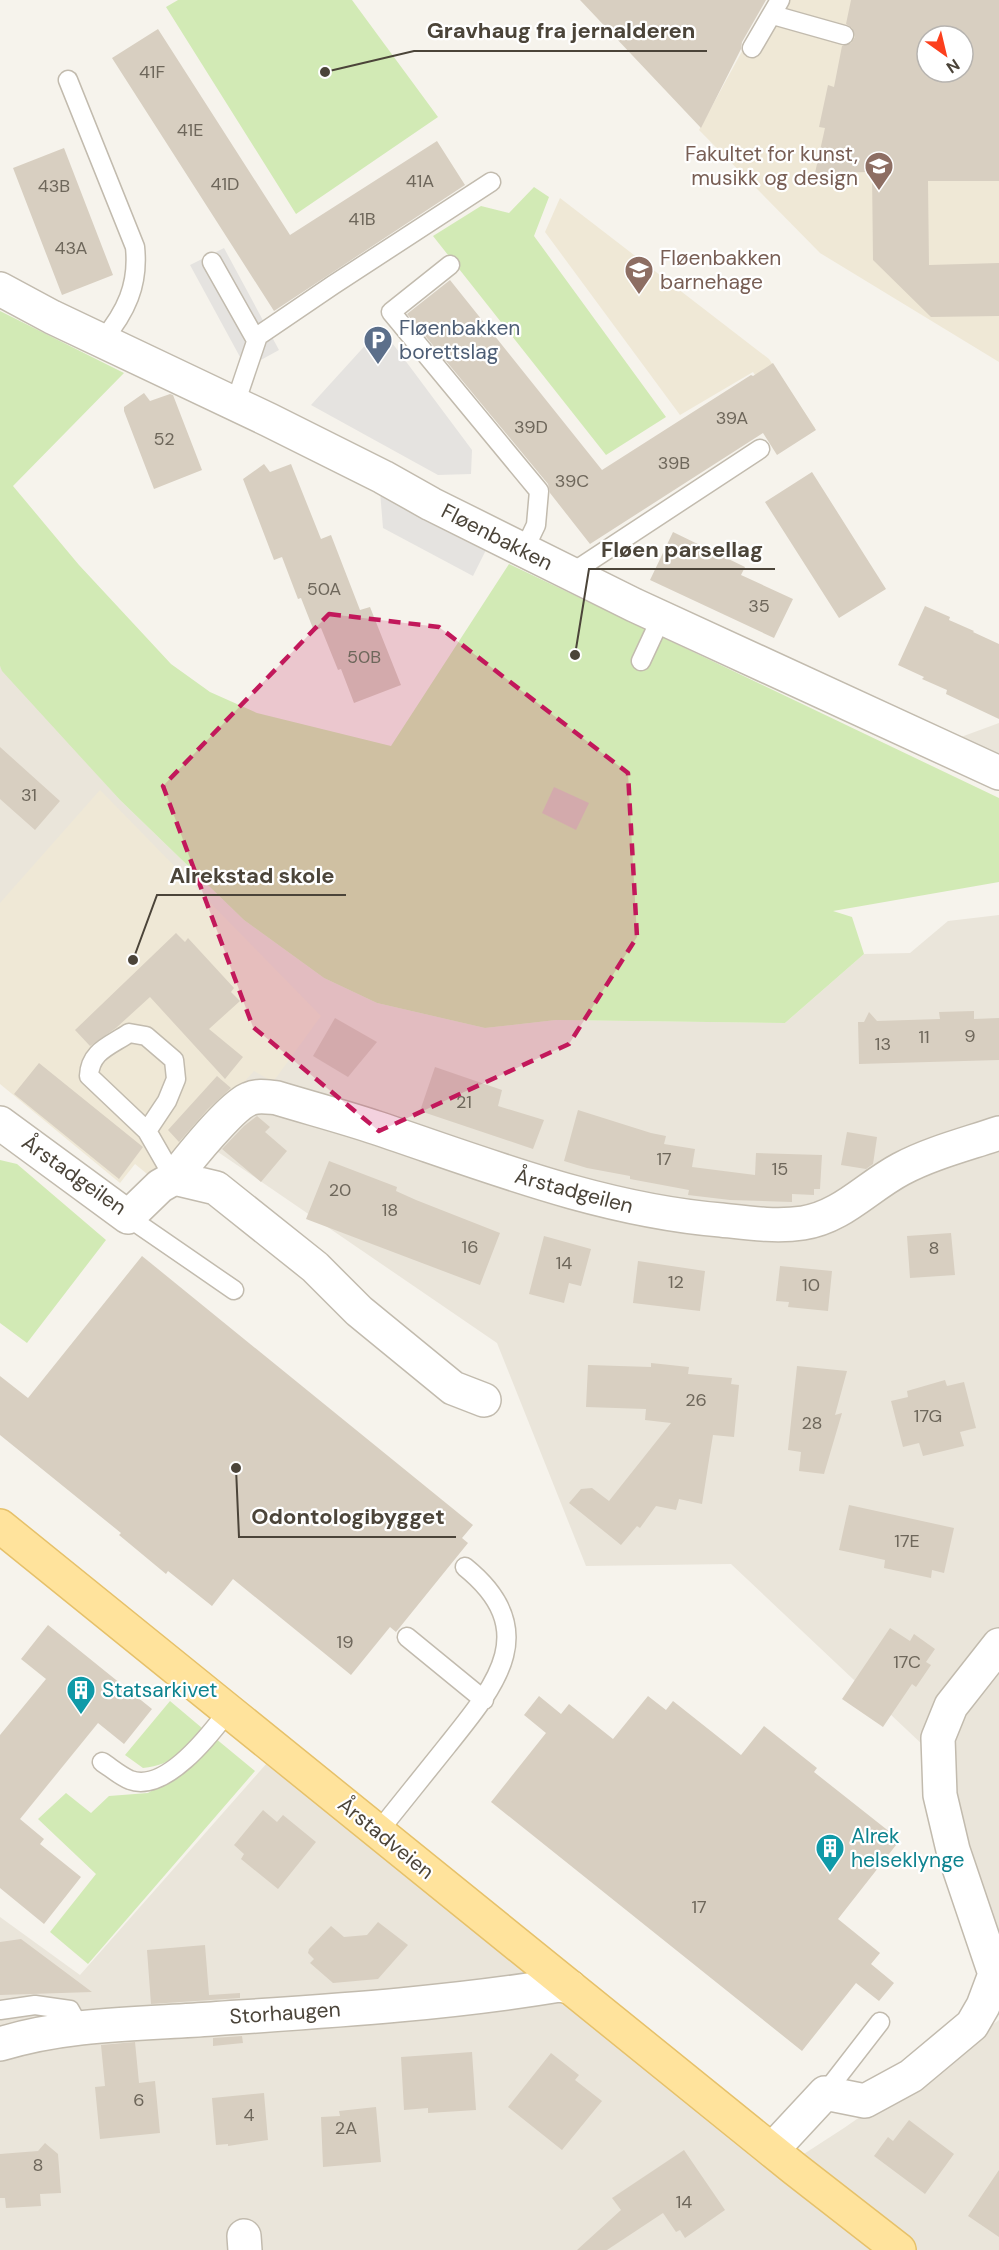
<svg xmlns="http://www.w3.org/2000/svg" width="999" height="2250" font-family="'DM Sans',sans-serif">
<style>
.residential{fill:#eae5da}
.education{fill:#efe8d6;fill-rule:evenodd}
.green{fill:#d2eab5}
.parking{fill:#e5e3e0}
.building{fill:#d8cfc1;fill-rule:evenodd}
.lines{fill:none;stroke-linecap:round;stroke-linejoin:round}
.lane-casing{stroke:#c2bbae;stroke-width:21}
.street-casing{stroke:#c2bbae;stroke-width:36}
.primary-casing{stroke:#e6c16a;stroke-width:36}
.lane{stroke:#fff;stroke-width:18}
.street{stroke:#fff;stroke-width:33}
.primary{stroke:#ffe39c;stroke-width:33}
.marked{fill:#c2185b;fill-opacity:0.2;stroke:#c2185b;stroke-width:4.5;stroke-dasharray:12 8;stroke-linejoin:round}
.labels{text-anchor:middle;dominant-baseline:central;stroke-width:4.5;stroke-linejoin:round;paint-order:stroke}
.number-label{font-size:18px;fill:#6e675b}
.education-label{font-size:21px;fill:#785e54;stroke:#fff;text-anchor:end}
.service-label{font-size:21px;fill:#4e5e75;stroke:#fff;text-anchor:start}
.street-label{font-size:21px;fill:#4b4439;stroke:#fff}
.culture-label{font-size:21px;fill:#0d838f;stroke:#fff;text-anchor:start}
.leader{fill:none;stroke:#4b4439;stroke-width:2}
.callout-dot{fill:#4b4439;stroke:#fff;stroke-width:2}
.callout-label{font-size:22px;text-anchor:middle;font-weight:bold;fill:#4b4439;stroke:#fff;stroke-width:4.5;stroke-linejoin:round;paint-order:stroke}
</style>
<rect width="100%" height="100%" fill="#f6f3ec"/>
<!-- residential -->
<path class="residential" d="M0,666L120,800L244,920L324,978L377,1003L485,1028L556,1020L785,1023L864,954L910,953L948,921L999,915V1959L942,1763L731,1564L586,1566L497,1343L196,1137L0,914Z
M999,723V754L961,737Z
M267,1763L569,2008L776,2172L844,2128L999,2020V2250H0V1917L80,1975Z"/>
<!-- education -->
<path class="education" d="M770,0H999V362L820,253L699,130ZM927,36H963V72H927Z
M560,198L769,359L815,428L777,452L784,419L753,372L680,415L545,232Z
M100,790L321,1016L273,1082L254,1071L163,1172L152,1178L135,1164L120,1183L0,1084V903Z"/>
<!-- green -->
<path class="green" d="M178,0H352L438,117L296,214L166,7Z
M534,187L549,197L534,236L666,417L606,455L433,236L481,206L509,213Z
M0,311L124,373L13,486L79,565L171,664L210,692L257,713L391,746L509,564L999,798V882L833,911L852,917L864,954L785,1023L556,1020L485,1028L377,1003L324,978L244,920L120,800L2,671L0,666Z
M0,1160L17,1164L106,1240L27,1343L0,1323Z
M170,1701L202,1728C183,1750 174,1765 143,1768L125,1755Z
M215,1738L255,1771L88,1964L50,1932L96,1874L38,1819L66,1793L91,1813L109,1796L148,1793L184,1771Z"/>
<!-- parking -->
<path class="parking" d="M224,248L279,350L246,368L190,265Z
M381,328L472,450L471,474L438,475L311,405Z
M380,491L486,550L473,576L383,528Z"/>
<!-- building -->
<path class="building" d="M580,0H766L742,42L741,49L701,128Z
M851,0H999V181H928L929,265L999,263V316L931,317L873,260L872,172L815,173L825,128L819,127L828,85L834,87L842,46L851,43L855,37L852,28L846,24ZM927,36H963V72H927Z
M158,29L290,235L437,141L465,185L274,311L112,58Z
M64,148L113,275L62,295L13,168Z
M450,280L602,470L751,375L753,376L773,363L816,430L777,455L763,433L590,544L550,493L548,484L407,314Z
M144,393L150,401L170,394L173,395L202,470L154,489L124,411V407Z
M264,464L270,472L291,464L321,539L331,535L360,610L370,607L401,685L354,703L341,669L338,670L321,628L314,631L301,598L298,599L282,557L274,560L243,479Z
M812,472L886,589L839,618L765,502Z
M673,532L745,567L741,575L793,599L774,638L650,580Z
M925,606L950,617L949,620L974,631L973,632L999,644V719L946,694L947,690L922,679L924,677L898,665Z
M0,747L60,801L35,830L0,799Z
M554,787L589,803L576,830L542,813Z
M176,933L185,942L188,938L234,988L231,992L240,1001L209,1029L243,1057L225,1079L150,997L116,1028L90,1046L75,1030Z
M974,1011V1019L999,1018V1060L859,1064L858,1022H864L869,1012L877,1021L940,1019L939,1012Z
M335,1018L377,1042L348,1077L313,1056Z
M39,1063L143,1147L119,1179L14,1094Z
M435,1067L502,1090L498,1106L544,1120L533,1149L420,1111Z
M217,1076L231,1088L208,1109L179,1142L168,1130Z
M578,1110L651,1133L666,1136L664,1144L695,1149L692,1167L755,1175L756,1153L822,1155L820,1189H814V1195L792,1194V1202L730,1200L688,1195L689,1190L630,1179V1176L587,1168L564,1161Z
M257,1116L270,1127L265,1132L287,1151L261,1182L222,1149L244,1126Z
M847,1132L877,1137L873,1164L866,1169L841,1165Z
M329,1161L397,1187L396,1191L416,1200L500,1233L480,1285L306,1219Z
M951,1233L955,1275L910,1278L907,1236Z
M544,1236L591,1249L581,1286L569,1283L564,1303L529,1294Z
M142,1256L473,1525L462,1538L468,1543L396,1632L390,1627L351,1675L233,1579L212,1606L168,1571L166,1574L119,1535L121,1533L0,1435V1376L28,1398Z
M638,1261L705,1271L700,1311L633,1303Z
M780,1266L832,1271L828,1311L788,1307L789,1302L776,1301Z
M651,1363L689,1367L688,1374L732,1378L731,1384L739,1385L734,1437L713,1435L702,1504L679,1499L676,1510L656,1506L640,1528L637,1526L621,1545L569,1503L581,1489L592,1488L609,1501L671,1423L645,1420L646,1409L586,1407L588,1365L651,1367Z
M797,1366L847,1371L835,1415L842,1413L824,1474L799,1471L801,1452L788,1450Z
M945,1380L947,1386L964,1382L976,1428L960,1432L964,1446L923,1456L919,1443L903,1447L891,1401L908,1397L907,1391Z
M849,1505L954,1528L944,1573L932,1570L931,1578L884,1568L885,1560L839,1550Z
M48,1625L152,1709L124,1744L98,1723L20,1819L44,1839L40,1844L81,1877L44,1924L0,1888V1735L46,1679L21,1659Z
M890,1628L910,1641L914,1634L935,1649L926,1662L931,1665L916,1687L912,1684L883,1727L842,1699Z
M539,1696L561,1714L569,1704L613,1739L648,1696L666,1710L673,1701L741,1755L764,1726L817,1768L814,1772L900,1840L838,1919L880,1953L871,1964L894,1983L879,2001L856,1983L802,2051L491,1802L546,1733L524,1715Z
M263,1810L277,1822L283,1815L316,1842L278,1889L241,1859L244,1854L234,1845Z
M378,1922L408,1945L378,1979L333,1983L310,1963L314,1959L308,1953L309,1949L331,1926L344,1937L367,1935Z
M21,1939L92,1992L0,1995V1942Z
M205,1945L209,1995L240,1993V1998L151,2004L147,1950Z
M242,2036L243,2043L213,2046V2038Z
M135,2042L139,2083L155,2081L160,2133L100,2139L95,2087L105,2086L101,2045Z
M472,2052L476,2110L428,2113V2108L404,2110L401,2057Z
M551,2053L579,2075L575,2080L602,2101L562,2150L508,2107Z
M264,2093L268,2140L228,2146V2144L216,2145L212,2098Z
M376,2107L381,2162L323,2167L321,2117L340,2116L339,2111Z
M909,2120L954,2154L925,2194L874,2156L888,2137L893,2141Z
M45,2143L58,2154L61,2193L40,2194L41,2206L6,2208L5,2198H0V2154L38,2151Z
M684,2150L725,2210L685,2238L680,2230L676,2232L663,2213L607,2250H577L621,2210L612,2198Z
M999,2170V2237L968,2216Z"/>
<g class="lines">
<!-- lane casing -->
<g class="lane-casing">
<path id="lane" d="M773,15L844,35
M752,48L780,0
M68,80L135,247C139,285 126,312 102,341
M212,262L256,340
M450,265L391,312L539,491L536,525L524,550
M235,404L258,336L333,285L491,182
M570,574L760,449
M641,661L661,618
M147,1131L89,1076C90,1051 110,1046 129,1033L146,1036L174,1060L176,1079L167,1101L147,1131L174,1178
M128,1217L234,1290
M407,1637L484,1700
M102,1762C110,1767 120,1776 130,1780C165,1793 210,1735 228,1711
M378,1832C401,1803 424,1775 447,1746C496,1685 543,1630 465,1567
M0,2010L35,2005L70,2010L80,2028
M825,2093L880,2022"/>
</g>
<!-- street casing -->
<g class="street-casing">
<path id="street" d="M0,289L52,317L269,420L383,477L431,504L634,605L999,773
M0,1123L128,1217L160,1186L174,1178L216,1188L315,1267L359,1311L453,1388L484,1400
M174,1178C188,1160 231,1106 249,1099C258,1095 267,1097 277,1098C310,1108 344,1117 377,1128C490,1166 601,1210 721,1220C748,1223 776,1227 803,1223C842,1217 867,1187 901,1169C931,1153 967,1144 999,1133
M0,2044C68,2023 141,2024 212,2019C328,2011 445,2004 560,1985L570,1987
M772,2150L825,2093L865,2101L911,2076L972,2025L983,2006L995,1974L953,1850L940,1795L938,1738L951,1706L999,1645
M244,2236L245,2250"/>
</g>
<!-- primary casing -->
<g class="primary-casing">
<path id="primary" d="M0,1526L795,2169L899,2250"/>
</g>
<!-- lane -->
<use href="#lane" class="lane"/>
<!-- street -->
<use href="#street" class="street"/>
<!-- primary -->
<use href="#primary" class="primary"/>
</g>
<!-- marked area -->
<path class="marked" d="M329,614L439,627L628,773L637,937L569,1044L379,1131L253,1027L163,786Z"/>
<!-- icons -->
<defs>
<g id="university-pin" transform="scale(1.5)"><path d="M0 17L-7.5 6A9.5 9.5 0 1 1 7.5 6Z" fill="#8d6e63" stroke="#fff"/><path d="M0-5L7-2L0 1L-7-2ZM-4 1L0 2.5L4 1V4Q0 6-4 4Z" fill="#fff"/></g>
<g id="school-pin" transform="scale(1.5)"><path d="M0 17L-7.5 6A9.5 9.5 0 1 1 7.5 6Z" fill="#8d6e63" stroke="#fff"/><path d="M0-5L7-2L0 1L-7-2ZM-4 1L0 2.5L4 1V4Q0 6-4 4Z" fill="#fff"/></g>
<g id="parking-pin" transform="scale(1.5)"><path d="M0 17L-7.5 6A9.5 9.5 0 1 1 7.5 6Z" fill="#5c6f8a" stroke="#fff"/><path d="M-3.5-5.5H1a3.5 3.5 0 0 1 0 7H-1V5.5H-3.5ZM-1-3.4V-.6H.8a1.4 1.4 0 0 0 0-2.8Z" fill="#fff"/></g>
<g id="building-pin" transform="scale(1.5)"><path d="M0 17L-7.5 6A9.5 9.5 0 1 1 7.5 6Z" fill="#0f9aa8" stroke="#fff"/><path d="M-4-6H4V6H1V3H-1V6H-4ZM-2.5-4.3h1.7v1.8h-1.7ZM.8-4.3h1.7v1.8H.8ZM-2.5-1h1.7V.8h-1.7ZM.8-1h1.7V.8H.8Z" fill="#fff"/></g>
</defs>
<g fill-rule="evenodd">
<use href="#university-pin" x="879" y="166"/>
<use href="#school-pin" x="639" y="270"/>
<use href="#parking-pin" x="378" y="340"/>
<use href="#building-pin" x="81" y="1690"/>
<use href="#building-pin" x="830" y="1848"/>
</g>
<g class="labels">
<!-- number labels -->
<g class="number-label">
<text x="152" y="72">41F</text>
<text x="190" y="130">41E</text>
<text x="420" y="181">41A</text>
<text x="225" y="184">41D</text>
<text x="54" y="186">43B</text>
<text x="362" y="219">41B</text>
<text x="71" y="248">43A</text>
<text x="732" y="418">39A</text>
<text x="531" y="427">39D</text>
<text x="164" y="439">52</text>
<text x="674" y="463">39B</text>
<text x="572" y="481">39C</text>
<text x="324" y="589">50A</text>
<text x="759" y="606">35</text>
<text x="364" y="657">50B</text>
<text x="29" y="795">31</text>
<text x="970" y="1036">9</text>
<text x="924" y="1037">11</text>
<text x="883" y="1044">13</text>
<text x="464" y="1102">21</text>
<text x="664" y="1159">17</text>
<text x="780" y="1169">15</text>
<text x="340" y="1190">20</text>
<text x="390" y="1210">18</text>
<text x="470" y="1247">16</text>
<text x="934" y="1248">8</text>
<text x="564" y="1263">14</text>
<text x="676" y="1282">12</text>
<text x="811" y="1285">10</text>
<text x="696" y="1400">26</text>
<text x="928" y="1416">17G</text>
<text x="812" y="1423">28</text>
<text x="907" y="1541">17E</text>
<text x="345" y="1642">19</text>
<text x="907" y="1662">17C</text>
<text x="699" y="1907">17</text>
<text x="139" y="2100">6</text>
<text x="249" y="2115">4</text>
<text x="346" y="2128">2A</text>
<text x="38" y="2165">8</text>
<text x="684" y="2202">14</text>
</g>
<!-- education labels -->
<g class="education-label">
<text x="858" y="154">Fakultet for kunst,<tspan x="858" dy="24">musikk og design</tspan></text>
<text x="660" y="258" text-anchor="start">Fløenbakken<tspan x="660" dy="24">barnehage</tspan></text>
</g>
<!-- service labels -->
<g class="service-label">
<text x="399" y="328">Fløenbakken<tspan x="399" dy="24">borettslag</tspan></text>
</g>
<!-- street labels -->
<g class="street-label">
<text transform="translate(497 537) rotate(27)">Fløenbakken</text>
<text transform="translate(74 1175) rotate(35)">Årstadgeilen</text>
<text transform="translate(574 1191) rotate(15)">Årstadgeilen</text>
<text transform="translate(386 1838) rotate(39)">Årstadveien</text>
<text transform="translate(285 2013) rotate(-4)">Storhaugen</text>
</g>
<!-- culture labels -->
<g class="culture-label">
<text x="102" y="1690">Statsarkivet</text>
<text x="851" y="1836">Alrek<tspan x="851" dy="24">helseklynge</tspan></text>
</g>
</g>
<!-- callouts -->
<path class="leader" d="M325 72L414 51H707M575 655L589 569H775M133 960L157 895H346M236 1468L239 1537H456"/>
<g class="callout-dot">
<circle cx="325" cy="72" r="6"/>
<circle cx="575" cy="655" r="6"/>
<circle cx="133" cy="960" r="6"/>
<circle cx="236" cy="1468" r="6"/>
</g>
<g class="callout-label">
<text x="561" y="38">Gravhaug fra jernalderen</text>
<text x="682" y="557">Fløen parsellag</text>
<text x="252" y="883">Alrekstad skole</text>
<text x="348" y="1524">Odontologibygget</text>
</g>
<!-- north arrow -->
<g transform="translate(945 54) rotate(146)"><circle r="28" fill="#ffffff" stroke="#b7b4b0" stroke-width="1.5"/>
<path d="M0-4.5L10 22L0 15L-10 22Z" fill="#fc3f1d"/>
<text y="-9" font-size="16" font-weight="bold" text-anchor="middle" fill="#4b4439">N</text>
</g>
</svg>
